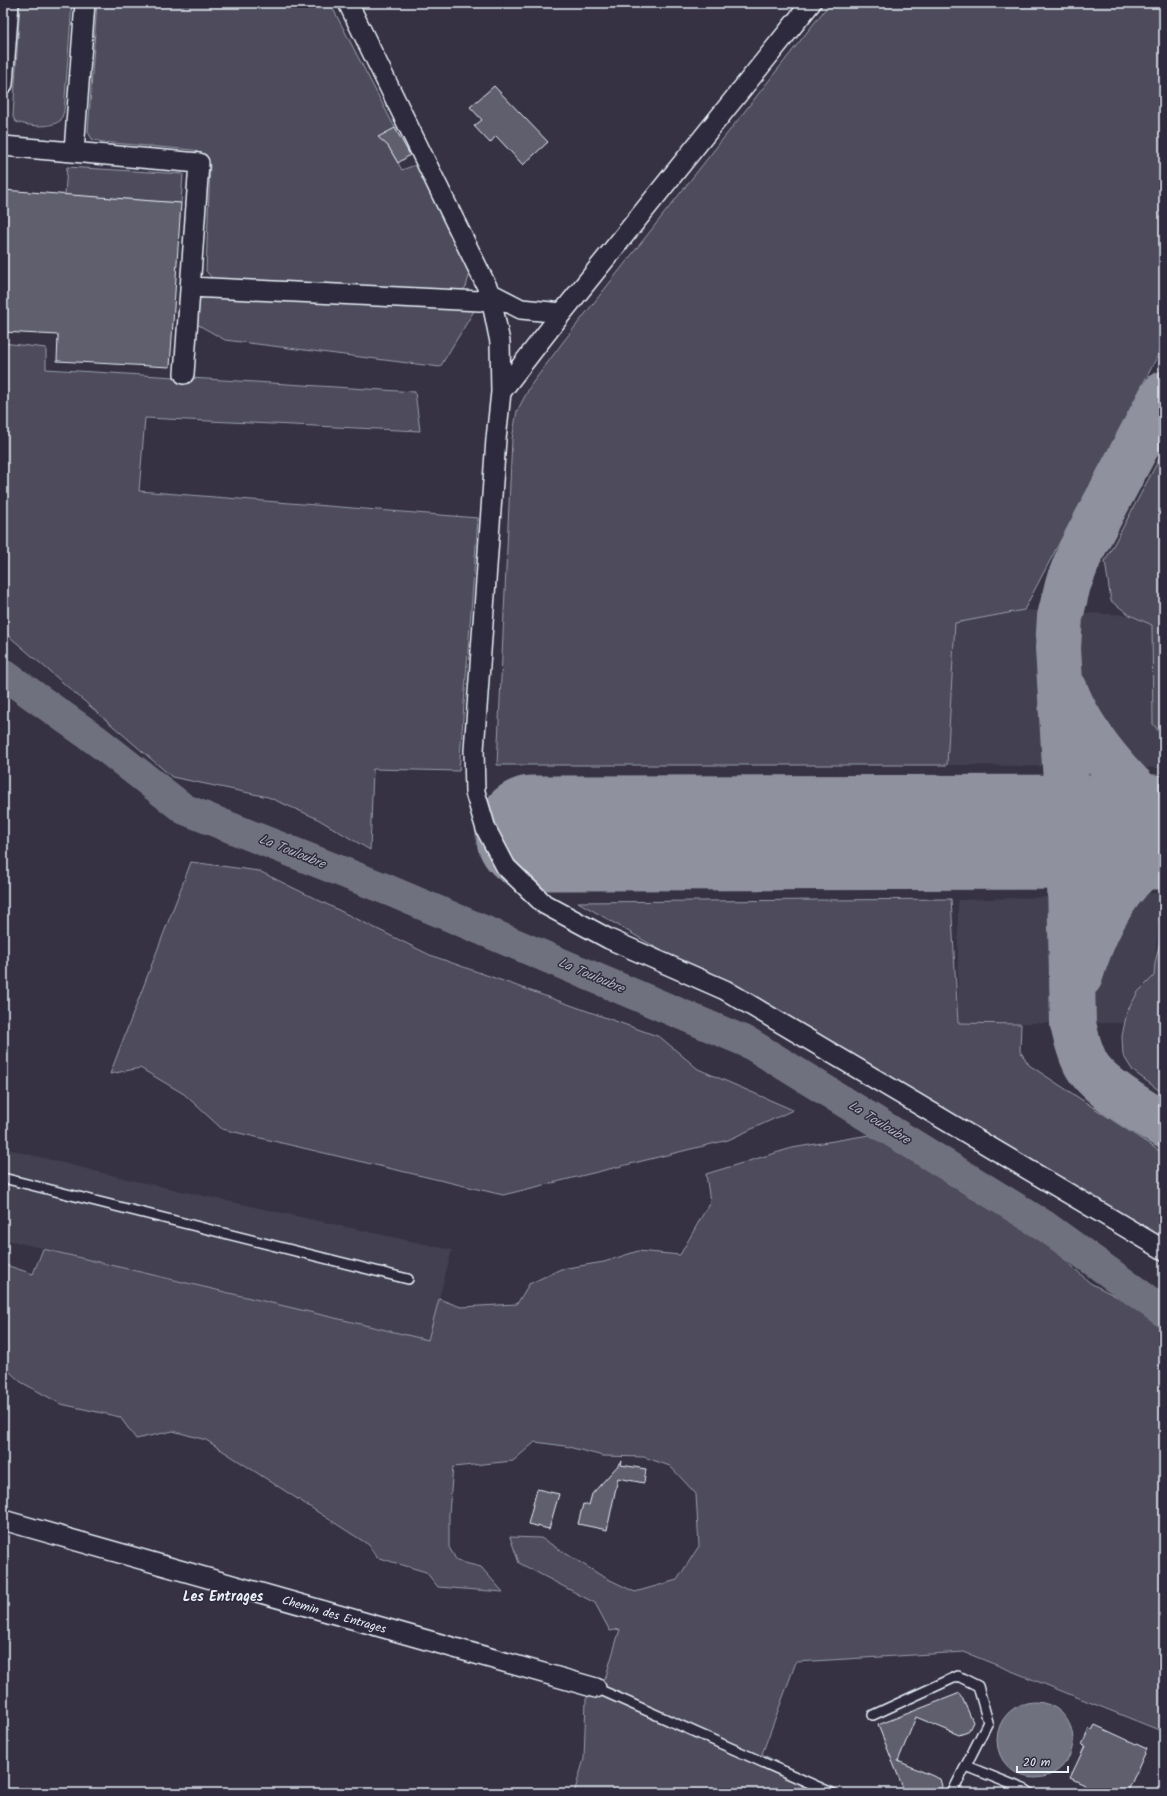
<svg xmlns="http://www.w3.org/2000/svg" width="1167" height="1796" font-family="Kalam,sans-serif">
<style>
.built{fill:#433f51}
.green{fill:#4d4b5c;stroke:#9a9eaa}
.water{fill:#70717f;stroke:#a0a4af}
.lines{fill:none;stroke-linecap:round;stroke-linejoin:round}
.river{stroke:#70717f;stroke-width:31}
.taxiway{stroke:#8f929e;stroke-width:46}
.runway{stroke:#8f929e;stroke-width:115}
.building{fill:#605e6e;stroke:#e8f1f8}
.service-casing{stroke:#e8f1f8;stroke-width:12}
.minor-casing{stroke:#e8f1f8;stroke-width:22}
.service{stroke:#2f2a3d;stroke-width:9}
.minor{stroke:#2f2a3d;stroke-width:19}
.labels{text-anchor:middle;dominant-baseline:central;stroke-width:3;stroke-linejoin:round;paint-order:stroke}
.street-label{font-size:12px;fill:#e8f1f8;stroke:#2f2a3d}
.water-label{font-size:13px;font-style:italic;fill:#b2b7c2;stroke:#2f2a3d}
.quarter-label{font-size:14px;font-weight:bold;fill:#e8f1f8;stroke:#2f2a3d}
</style>
<rect width="100%" height="100%" fill="#363244"/>
<filter id="ink" filterUnits="userSpaceOnUse"><feTurbulence type="fractalNoise" baseFrequency=".025" numOctaves="2"/><feDisplacementMap in="SourceGraphic" scale="8" xChannelSelector="R" yChannelSelector="G"/><feConvolveMatrix kernelMatrix="1 2 1 2 8 2 1 2 1" color-interpolation-filters="sRGB"/></filter>
<g filter="url(#ink)">
<!-- built -->
<path class="built" d="M1024,610L1130,615L1152,625L1153,724L1164,738V768L947,765L955,622Z
M1160,893L1154,976L1138,992L1127,1012L1125,1023H958V900Z
M3,1148L131,1180L452,1250L428,1340L3,1239Z"/>
<!-- green -->
<path class="green" d="M20,3H72L64,111L61,120C50,129 29,126 16,122L13,117Z
M97,3H330L395,128L388,146L402,170L418,164L470,272L466,287L458,293L222,281L212,278L206,271L210,165L204,155L193,150L102,142L92,139L88,132Z
M830,3H1164V344L1024,610L955,623L947,765H497L512,439L517,411L531,385L563,342Z
M67,167L183,174L181,203L65,195Z
M190,287L480,301L440,367L225,340L188,319Z
M3,343L46,348V369L415,392L420,431L145,418L139,491L478,518L459,771L373,769L370,850L316,818L268,797L172,777L3,631Z
M1164,450V738L1153,724L1152,625L1130,615L1111,601L1105,561Z
M191,862L259,871L430,955L660,1037L698,1069L793,1110L728,1140L503,1195L222,1129L184,1094L140,1068L110,1074Z
M951,899L958,1023L1021,1024L1020,1051L1029,1065L1164,1154V1244L578,902Z
M1164,925V1094L1133,1071L1123,1055L1122,1036L1127,1012L1138,992L1154,976L1155,963Z
M869,1135L1041,1237L1090,1283L1129,1303L1156,1320L1164,1328V1732L964,1652L796,1662L762,1754L836,1793H574L584,1759L586,1699L606,1676L620,1629L610,1631L595,1603L519,1563L510,1537L541,1538L602,1576L635,1592L677,1580L699,1546L696,1494L670,1466L644,1457L603,1456L565,1446L535,1442L513,1461L453,1467L449,1513V1547L457,1561L481,1567L503,1592L438,1587L426,1572L376,1557L369,1545L206,1440L173,1431L136,1439L120,1417L61,1404L21,1382L3,1366V1264L33,1274L43,1249L428,1340L439,1299L461,1307L517,1304L529,1284L561,1269L604,1262L638,1251L680,1255L710,1202L706,1174L792,1148Z"/>
<!-- water -->
<path class="water" d="M997 1740a38 38 0 1 1 76 0a38 38 0 1 1-76 0Z"/>
<g class="lines">
<!-- river -->
<path class="river" d="M3,674L96,740L184,809L388,890L749,1043L1045,1226L1164,1312"/>
<!-- taxiway -->
<path class="taxiway" d="M1164,394L1081,551L1068,584L1060,617L1058,648L1069,833L1073,1024C1076,1037 1079,1050 1085,1062C1096,1086 1142,1111 1164,1125
M1065,690C1081,733 1126,788 1164,814
M1080,976C1092,936 1109,898 1140,869C1147,862 1156,856 1164,850"/>
<!-- runway -->
<path class="runway" d="M533,833L1164,832"/>
</g>
<!-- building -->
<path class="building" d="M494,86L548,142L523,165L496,136L490,143L474,126L482,120L470,107Z
M395,128L410,155L398,163L388,146L378,137Z
M3,190L181,203L170,367L57,361L58,335L3,332Z
M622,1461L621,1465L646,1469L644,1483L618,1478L607,1530L578,1524L583,1504L589,1505L592,1494Z
M537,1489L559,1494L549,1529L528,1524Z
M960,1693L973,1722L968,1732L959,1735L916,1717L898,1761L940,1779L942,1786L939,1793H905L878,1725Z
M1095,1725L1147,1749L1127,1793H1102L1070,1778L1085,1746L1082,1745L1089,1729L1092,1730Z"/>
<g class="lines">
<!-- service casing -->
<g class="service-casing">
<path id="service" d="M3,1178L408,1279
M596,1688L832,1793
M873,1715L958,1676L978,1686L988,1722L952,1793
M966,1766L1026,1790L1030,1793"/>
</g>
<!-- minor casing -->
<g class="minor-casing">
<path id="minor" d="M348,3L490,293L500,342L501,392L496,439L474,750L475,792L486,829L506,867L544,904L609,939L725,990L1164,1250
M3,84L9,3
M3,146L199,163L184,374
M74,151L85,3
M190,287L480,301L490,293L521,309L562,313L811,3
M501,392L562,313
M3,1520L596,1688"/>
</g>
<!-- service -->
<use href="#service" class="service"/>
<!-- minor -->
<use href="#minor" class="minor"/>
</g>
</g>
<g class="labels">
<!-- street labels -->
<g class="street-label">
<text transform="translate(334 1615) rotate(16)">Chemin des Entrages</text>
</g>
<!-- water labels -->
<g class="water-label">
<text transform="translate(292 852) rotate(22)">La Touloubre</text>
<text transform="translate(591 976) rotate(23)">La Touloubre</text>
<text transform="translate(879 1123) rotate(32)">La Touloubre</text>
</g>
<!-- quarter labels -->
<g class="quarter-label">
<text x="223" y="1597">Les Entrages</text>
</g>
</g>
<!-- margin -->
<rect width="1167" height="1796" fill="none" stroke="#2f2a3d" stroke-width="16"/>
<rect x="8" y="8" width="1151" height="1780" fill="none" stroke="#e8f1f8" stroke-width="1.5" filter="url(#ink)"/>
<!-- scale -->
<path d="M1017 1766v6h51v-6" fill="none" stroke="#e8f1f8" stroke-width="2"/>
<text x="1023" y="1766" font-size="12" fill="#e8f1f8" stroke="#2f2a3d" stroke-width="3" paint-order="stroke">20 m</text>
</svg>
